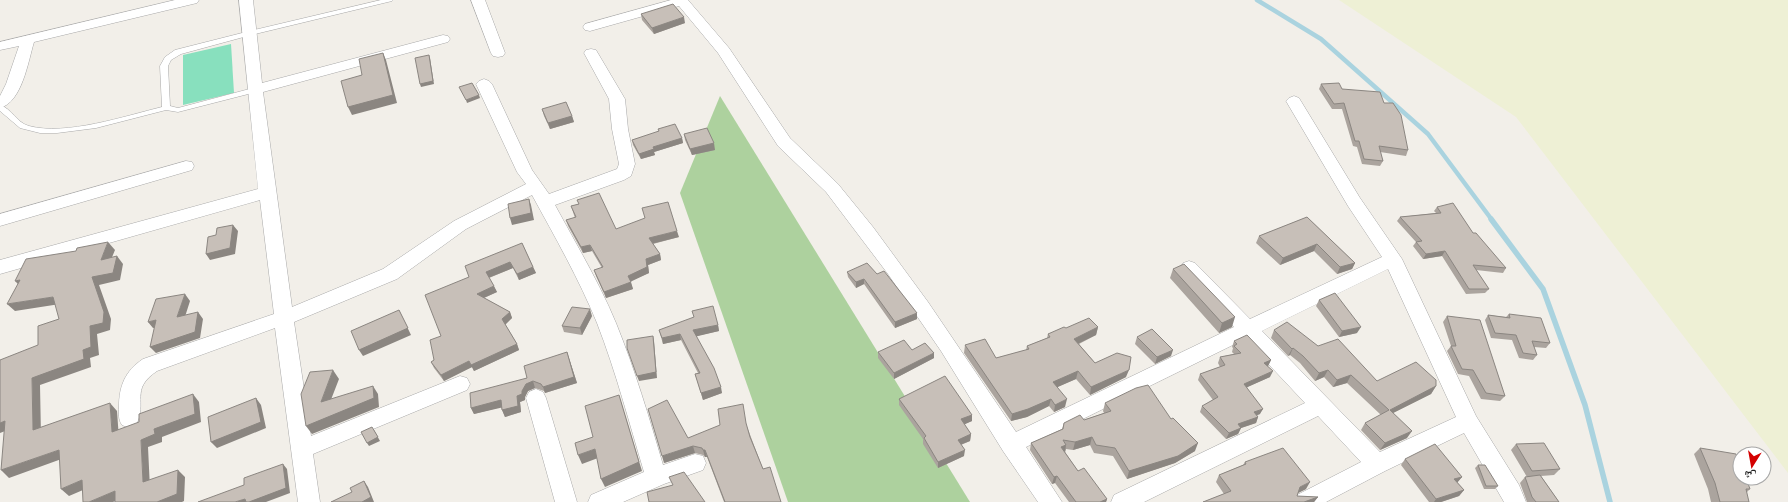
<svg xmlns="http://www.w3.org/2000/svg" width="1788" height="502" font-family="'Fira Sans Condensed','Noto Naskh Arabic',sans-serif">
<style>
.farmland{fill:#eef0d5}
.forest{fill:#add19e}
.pitch{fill:#88e0be}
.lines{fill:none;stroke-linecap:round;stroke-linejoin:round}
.stream-far1{stroke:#aad3df;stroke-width:4.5}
.stream{stroke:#aad3df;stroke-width:5.5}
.service-casing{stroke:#a9a9a9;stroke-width:1}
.minor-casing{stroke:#a9a9a9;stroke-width:1}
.service{fill:#fff;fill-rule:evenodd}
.minor{fill:#fff;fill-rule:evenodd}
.wall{fill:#aba49e}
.shaded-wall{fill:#8b8681}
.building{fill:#c7bfb8;stroke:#8b8681}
</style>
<rect width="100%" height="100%" fill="#f2efe9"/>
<!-- farmland -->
<path class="farmland" d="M1339,0H1788V473L1516,117Z"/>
<!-- forest -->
<path class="forest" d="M720,96L970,502H788L680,193Z"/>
<!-- pitch -->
<path class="pitch" d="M231,44L234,93L183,105V55Z"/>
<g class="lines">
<!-- stream-far1 -->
<path class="stream-far1" d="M1257,0L1321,39L1428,134L1492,220"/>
<!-- stream -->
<path class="stream" d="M1491,219L1543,289L1585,405L1610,502"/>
<!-- service casing -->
<g class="service-casing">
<path id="service" d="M381,0H393L392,1L251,35L181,54L171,60L168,66L170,106L178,108L257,87H260V91L178,112L166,110L96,128L57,133H40L20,128L0,111V105C11,108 17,123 29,126C66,136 125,116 162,107L160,66L165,57L175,50L250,31Z"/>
</g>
<!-- minor casing -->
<g class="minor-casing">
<path id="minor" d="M175,0H199L197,3L34,42C28,62 22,102 0,108V96L6,84L19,46L0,50V42Z
M239,0H253L262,83L443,35L448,36L450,39L448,42L263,92L292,307L383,269L454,221L526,184L517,172L476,84L479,81L484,79L489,81L492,84L532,170L549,194L617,169L619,164L612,129L609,99L584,53L586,50L591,49L596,50L625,99L628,129L635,164L631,176L624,180L555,205C576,244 599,282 616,323C635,370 649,417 663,465L695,454L703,456L706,463L703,470L664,484L623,502H588L591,495L644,472C629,422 616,372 597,323C579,279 555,237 532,195L466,229L397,279L294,322L311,436L460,376L467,378L470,384L467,390L313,454L320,502H298L275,328L157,371C129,390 148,402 136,425L129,428L122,425C118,419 119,414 119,407C119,386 125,371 143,359L274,314L260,200L0,274V260L258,189Z
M471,0H485L505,53L503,56L498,57L493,56L491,53Z
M671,0H688L729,48L790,138L838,184L873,227L928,302L1016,432L1234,327L1183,273L1180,268L1183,263L1189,261L1195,263L1250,319L1382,257L1348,206L1286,101L1289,98L1294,96L1299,98L1360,198L1402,259L1476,416L1519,485L1526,502H1504L1464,433L1385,471L1326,502H1294L1297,495L1361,462L1318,416L1144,502H1111L1114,495L1305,403L1245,339L1026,447L1062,502H1038L1003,451L941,351L888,274L826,192L778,146L718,53L679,6L590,31L585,30L583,27L585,24ZM1388,269L1456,417L1380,452L1262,331Z
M186,161L192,162L194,166L192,170L0,226V214Z
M536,389L543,392L546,398L577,502H555L526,398L529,392Z"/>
</g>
<!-- service -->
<use href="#service" class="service"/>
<!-- minor -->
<use href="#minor" class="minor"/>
</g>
<!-- wall -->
<path class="wall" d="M641,14L685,23L654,34L642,20Z
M1321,84L1342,89L1384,103L1408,150L1406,156L1380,152L1383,161L1380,166L1362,164L1357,147L1353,146L1342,109H1332L1319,89Z
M542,109L572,116L574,122L550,129L544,116Z
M658,129L682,138L683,143L654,152L655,155L641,159L633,145L632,140L659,132Z
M684,134L715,150L692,155L685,140Z
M577,200L616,229L679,237L653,244L660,254L661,260L648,265L649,273L630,281L633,289L606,298L596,276L594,270L602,268L592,251L583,253L568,226L566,220L575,218L571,206L579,204Z
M1437,207L1473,233L1506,268L1503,273L1476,270L1489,289L1485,293L1466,294L1442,256L1423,259L1413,246L1416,242L1397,221L1400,217L1436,213L1434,211Z
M1307,217L1355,263L1352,269L1337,274L1314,251L1280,265L1256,243L1259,236Z
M522,243L536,273L519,280L513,268L489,278L497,292L484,298L510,312L512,318L505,324L517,344L519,350L474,371L472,367L444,381L434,368L431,362L434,360L441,336L469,277Z
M1173,269L1232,327L1219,333L1170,278Z
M847,272L877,274L917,319L895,328L864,284L856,288L848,277Z
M1319,300L1357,333L1339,337L1316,306Z
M1509,314L1550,343L1546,348L1534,347L1537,355L1533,360L1519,358L1512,340L1491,338L1485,320L1488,315L1506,317Z
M592,316L582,335L564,332L562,326Z
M1447,316L1505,396L1500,401L1481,399L1469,376L1458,374L1447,351L1451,346L1443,322Z
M718,325L719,331L696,336L722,393L703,400L695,374L698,373L681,340L663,344L659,330Z
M1098,327L1096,335L1079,344L1095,363L1126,377L1090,395L1076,379L1057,387L1065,407L1054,412L1049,406L1027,417L1011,421L964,353L965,345L996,358L1026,350L1027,346L1047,338L1048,334L1066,328Z
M1274,330L1318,346L1377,381L1436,386L1431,394L1393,413L1407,438L1380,450L1361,430L1365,423L1381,415L1347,383L1333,387L1324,377L1315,381L1300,363L1290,355L1288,356L1271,338Z
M1137,337L1171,356L1155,364L1135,344Z
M1234,341L1271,360L1268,366L1270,377L1247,387L1260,414L1257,415L1258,417L1256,423L1241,428L1238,434L1226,439L1200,412L1202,406L1213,400L1198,380L1200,374L1220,367L1218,363L1220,357L1234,354L1232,352L1233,348L1232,347Z
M912,350L934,353V358L894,379L878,358V352Z
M567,352L577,383L545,393L544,391L535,388L528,391L525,397V400L520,402L521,412L505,417L501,407L474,414L471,408L527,378Z
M899,399L972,415V421L964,424L971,434L970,441L961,445L964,456L938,468L923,444V439L899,405Z
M1105,403L1171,419L1195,451L1175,463L1127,479L1113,456L1094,453L1090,445L1073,450L1066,449L1065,452L1078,471L1107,499L1106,502H1069L1055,483L1052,484L1030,450L1031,443L1062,429L1064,423L1084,420L1104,413L1103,411Z
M746,424L763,469L781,502H724L707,457H705L703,455L695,453L664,463L688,438Z
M1516,444L1560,469L1554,475L1541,476L1559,502H1527L1520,483L1525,477L1532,476L1527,477L1511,450Z
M1700,448L1750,489L1746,493L1749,502H1711L1708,489L1694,454Z
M1405,459L1462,477L1457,482L1464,490L1459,496L1441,502H1429L1401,465Z
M1245,462L1306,489L1298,493L1297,496L1318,497L1314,502H1203L1224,494L1216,482L1219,475L1243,465Z
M1478,465L1498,486L1495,489H1484L1475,468Z"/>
<!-- shaded-wall -->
<path class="shaded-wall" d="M684,17L685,23L654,34L652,28Z
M383,53L386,60L397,103L352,115L348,107Z
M429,55L430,58L434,84L421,87L420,84Z
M479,95L480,98L467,103L466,100Z
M572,116L574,122L550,129L548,123Z
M682,138L683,143L654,152L655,155L641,159L639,154L653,147Z
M714,143L715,150L692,155L690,149Z
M529,199L531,205L534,220L512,225L510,218Z
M233,225L238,231L235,254L210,260L206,254Z
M677,231L679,237L651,244L649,238Z
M108,242L115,250L108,267L101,260Z
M1317,244L1314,251L1280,265L1283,258Z
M590,245L592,251L583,253L581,247Z
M1445,251L1442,256L1423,259L1426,254Z
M660,254L661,260L648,265L649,273L630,282L628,276L646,259Z
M117,256L123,264L120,280L99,285L111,319L110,330L97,334L99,355L90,358L91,367L40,385L41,437L33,430L32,378L83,350L90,326L92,277Z
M510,262L513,268L488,278L486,272Z
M1355,263L1352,269L1337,274L1340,267Z
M533,267L536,273L519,280L517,274Z
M864,279V284L856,288V282Z
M20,280L22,288L15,281Z
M631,282L633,289L606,298L604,292Z
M494,286L497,292L479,300L477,294Z
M185,294L190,301L183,323L177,317Z
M53,297L60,304L15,311L7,304Z
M590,309L592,316L582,335L580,328Z
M399,310L411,335L363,356L359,350Z
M198,312L203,319L200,338L156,353L150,347Z
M510,312L512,318L505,325L502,319Z
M917,313V319L895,328V322Z
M1235,317L1232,327L1219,333L1222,323Z
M156,320L162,327L153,328L148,322Z
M718,325L719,331L694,337L693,330Z
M1098,327L1096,335L1073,346L1074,339Z
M1361,327L1357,333L1339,337L1342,331Z
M680,334L681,340L663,344L662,338Z
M653,336L654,341L657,378L639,381L637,376Z
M517,344L519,350L474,371L471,365Z
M1293,348L1290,355L1288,356L1292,349Z
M1173,350L1171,356L1155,364L1157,357Z
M567,352L577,383L545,393L543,387Z
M934,353V358L894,379V373Z
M1271,360L1268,366L1262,368L1264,363Z
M469,361L472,367L444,381L441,375Z
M333,370L339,379L327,410L321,402Z
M1129,370L1126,377L1090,395L1091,387Z
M1328,370L1324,377L1315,381L1319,373Z
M1078,371L1076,379L1051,390L1053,382Z
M1273,371L1270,377L1241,390L1244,384Z
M1351,375L1347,383L1333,387L1337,380Z
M533,381L535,388L528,391L525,397V400L520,402L521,412L505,417L502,410L522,391L526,384Z
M373,386L378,394L379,407L312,434L306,426Z
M1436,386L1431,394L1385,417L1390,410Z
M721,387L722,393L703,400L701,393Z
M193,394L199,402L201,422L162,437V442L148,447L150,489L143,482L141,440L154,429Z
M619,395L642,471L605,487L601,479Z
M256,398L261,405L266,428L217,448L211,442Z
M1051,399L1049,406L1027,417L1011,421L1012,414Z
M1067,399L1065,407L1054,412L1055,405Z
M501,400L504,407L474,414L471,408Z
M110,403L117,411L119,439L112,432Z
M1263,409L1260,414L1252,417L1254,412Z
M972,415V421L961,426V419Z
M1258,417L1256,423L1241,428L1238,434L1226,439L1229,433L1238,424Z
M5,421L13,428L0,433V423Z
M374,430L380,441L369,446L367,443Z
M1412,431L1407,438L1380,450L1385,443Z
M971,434L970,441L957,446L958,440Z
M1092,437L1090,445L1073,450L1075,442Z
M1198,443L1195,451L1175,463L1127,479L1129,471Z
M1066,445L1065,453L1061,447Z
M693,446L695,453L664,463L662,456Z
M595,449L598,458L582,464L578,455Z
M59,450L67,457L9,478L1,470Z
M703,450H705L707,457H705Z
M965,450L964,456L938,468V462Z
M283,464L287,469L290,493L266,502H249Z
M178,470L185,477L184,501L182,502H157Z
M1057,476L1055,483L1052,484L1054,477Z
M1462,477L1457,483L1454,479Z
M82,480L90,487L69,496L61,489Z
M364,481L368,487L374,502H362Z
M1310,482L1306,489L1296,494L1300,487Z
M1464,490L1459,496L1441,502H1434L1436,499Z
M115,491L123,498L113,502H89Z
M1318,497L1314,502H1304Z
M245,499L249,502H235Z
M1107,499L1106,502H1100Z"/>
<!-- building -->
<path class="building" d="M673,4L684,17L652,28L641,14Z
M383,53L393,95L348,107L341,81L362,75L359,59Z
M429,55L433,81L420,84L415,58Z
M472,83L479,95L466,100L459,87Z
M1339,83L1342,89L1380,92L1384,103H1393L1401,115L1408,150L1379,146L1383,161L1364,159L1359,141H1355L1344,103L1334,104L1321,84Z
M566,102L572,116L548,123L542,109Z
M675,124L682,138L653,147L654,149L639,154L632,140L659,131L658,129Z
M707,128L714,143L690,149L684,134Z
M599,193L616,229L645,218L642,208L668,202L677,231L649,238L660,254L646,259L647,267L628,276L631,282L604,292L594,270L603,267L590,245L581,247L566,220L576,217L571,206L579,204L577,200Z
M529,199L531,213L510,218L508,204Z
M1453,203L1473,233H1476L1506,268L1473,265L1489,289H1469L1445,251L1426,254L1416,242L1422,241L1400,217L1441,213L1437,207Z
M1307,217L1355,263L1340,267L1317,244L1283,258L1259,236Z
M233,225L230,248L206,254L208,237L216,235L217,228Z
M108,242L101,260L117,256L113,273L92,277L104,312L103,323L90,326L91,347L83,350L84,359L32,378L33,430L110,403L112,432L139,422V414L193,394L195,414L154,429L155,434L141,440L143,482L178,470L177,494L157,502H115V491L89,502H83L82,480L61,489L59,450L1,470L5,421L0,423V360L38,345V326L59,319L53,297L7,304L20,280L15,281L26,259L76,251L77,248Z
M522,243L533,267L517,274L510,262L486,272L494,286L477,294L510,312L502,319L517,344L471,365L469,361L441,375L431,362L434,360L430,340L441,336L425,295L469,277L465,266Z
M867,263L877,274L884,271L917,313L895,322L864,279L856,282L847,272Z
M1184,264L1235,317L1222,323L1173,269Z
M1335,293L1361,327L1342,331L1319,300Z
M185,294L177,317L198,312L195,332L150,347L156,320L148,322L156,299Z
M713,306L718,325L693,330L714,368L721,387L701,393L695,374L700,373L680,334L662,338L659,330L694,317L692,311Z
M572,307L590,309L580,328L562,326Z
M399,310L408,328L359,350L351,331Z
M1509,314L1541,318L1550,343L1532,341L1537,355L1523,353L1516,335L1495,333L1488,315L1510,318Z
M1447,316L1480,320L1505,396L1486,393L1473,370L1462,369L1451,346H1456Z
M1089,318L1098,327L1074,339L1095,363L1117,353L1131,357L1129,370L1091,387L1078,371L1053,382L1067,399L1055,405L1051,399L1028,409L1012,414L965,345L985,339L996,358L1029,349L1027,346L1050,337L1048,334L1064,327L1066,328Z
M1287,322L1318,346L1338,339L1377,381L1416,362L1436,380V386L1390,410L1412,431L1385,443L1365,423L1389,410L1351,375L1337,380L1328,370L1319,373L1303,356L1293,348L1292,349L1274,330Z
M1152,329L1173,350L1157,357L1137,337Z
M1247,335L1271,360L1264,363L1273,371L1244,384L1263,409L1254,412L1258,417L1238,424L1241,428L1229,433L1202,406L1218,397L1200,374L1225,365L1220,357L1241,353L1234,346L1237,344L1234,341Z
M653,336L656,372L637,376L627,348V340Z
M904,340L912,350L925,343L934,353L894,373L878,352Z
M567,352L574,377L543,387L541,384L533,381L526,384L522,391V394L517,396L518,406L502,410L501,400L471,408L470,393L527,378L524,366Z
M333,370L321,402L373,386L374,398L306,426L301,394L310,372Z
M945,376L972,415L961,419L971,434L958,440L965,450L938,462L924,438L926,436L899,399Z
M1148,385L1171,419L1173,418L1198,443L1178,456L1129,471L1115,448L1096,445L1092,437L1075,442L1063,440L1066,445L1061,447L1078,471L1084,468L1107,499L1100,502H1076L1057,476L1054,477L1031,443L1063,429L1064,423L1080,415L1084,420L1111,411L1105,403L1136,388Z
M619,395L639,462L601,479L595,449L578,455L575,443L593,437L585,406Z
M256,398L261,422L211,442L208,417Z
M667,400L688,438L720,425L718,409L743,404L746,423L750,437L763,469L770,467L781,502H725L705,450H703L702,448L693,446L662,456L648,409Z
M372,427L378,437L367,443L361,432Z
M1544,443L1560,469L1532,471L1516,444Z
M1435,444L1462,477L1454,479L1464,490L1436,499L1405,459Z
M1283,448L1310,482L1300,487L1297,496L1318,497L1304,502H1203L1231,491L1219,475L1246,464L1245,462Z
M1700,448L1736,454L1740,464V478H1746L1750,489H1746L1749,502H1720L1715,483Z
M283,464L286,488L249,502H246L245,499L235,502H198L244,485V478Z
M1478,465H1485L1498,486H1486Z
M684,472L705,502H649L647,492L673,485L669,477Z
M1540,475L1559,502H1536L1532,497L1525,477Z
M364,481L371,497L362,502H331L352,492L350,488Z"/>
<!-- north arrow -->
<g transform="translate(1752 466) rotate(191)"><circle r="19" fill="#ffffff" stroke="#a7a7a7"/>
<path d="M0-3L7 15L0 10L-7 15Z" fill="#d40000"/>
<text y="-6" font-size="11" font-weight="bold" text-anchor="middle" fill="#222222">ش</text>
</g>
</svg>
